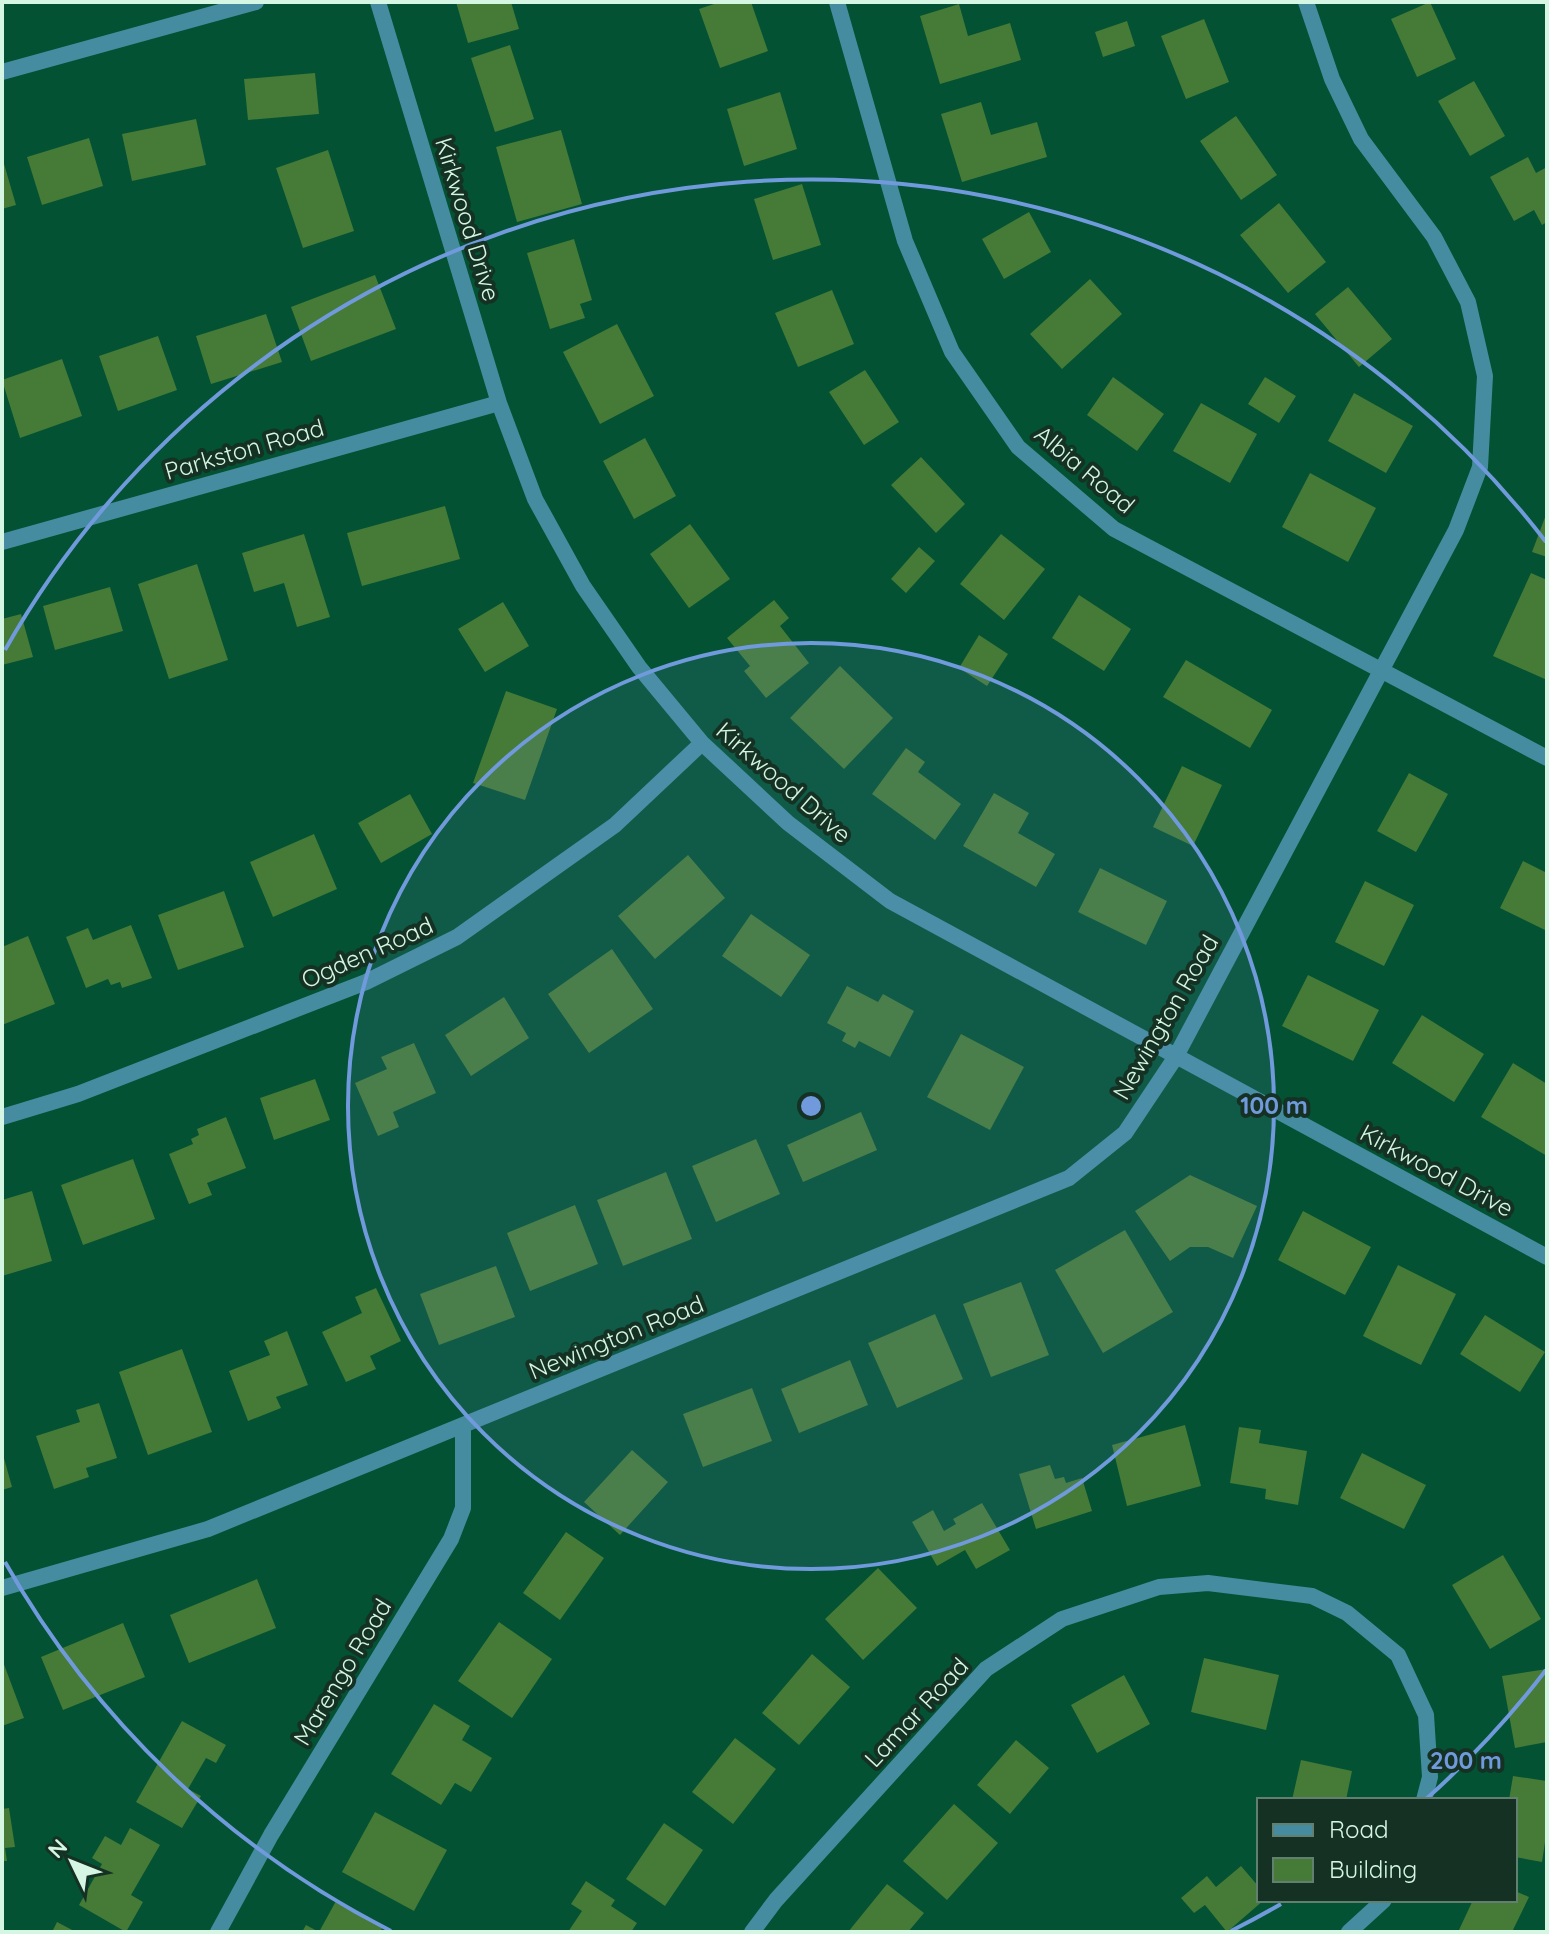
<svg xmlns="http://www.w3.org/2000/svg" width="1549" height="1934" font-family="Quicksand,sans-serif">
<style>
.building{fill:#457a37}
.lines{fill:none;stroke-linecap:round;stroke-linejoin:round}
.street{stroke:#458ca1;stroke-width:16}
.ring{fill:none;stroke:#709adc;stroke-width:4}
.labels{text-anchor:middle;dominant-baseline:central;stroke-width:8;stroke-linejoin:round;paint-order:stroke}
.street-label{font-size:24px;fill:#d5f6e2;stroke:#153123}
.centre{fill:#709adc;stroke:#153123;stroke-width:4}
.ring-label{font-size:24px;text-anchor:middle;font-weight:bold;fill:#709adc;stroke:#153123;stroke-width:8;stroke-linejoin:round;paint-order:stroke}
</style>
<rect width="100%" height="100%" fill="#035233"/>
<!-- building -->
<path class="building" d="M456,2H511L519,29L468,43Z
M720,2H751L768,51L720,68L699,9Z
M1430,2L1456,59L1417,77L1391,19Z
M959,4L968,36L1010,23L1021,60L940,84L920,16Z
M1204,19L1229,82L1186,99L1161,36Z
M1127,21L1135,46L1103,57L1095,32Z
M510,45L534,119L495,132L471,58Z
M315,73L319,114L248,120L244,79Z
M1474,81L1505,136L1470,156L1438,101Z
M780,92L797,149L744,166L727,109Z
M981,102L991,135L1037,122L1047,157L962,182L941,114Z
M1236,116L1277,175L1241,200L1200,141Z
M196,119L206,165L132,181L122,134Z
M561,130L582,204L517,222L496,147Z
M89,138L103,186L42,205L27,157Z
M328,150L354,231L303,248L276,168Z
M2,157L16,205L2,209Z
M1528,157L1536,173L1547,167V222L1542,225L1534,210L1514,221L1490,177Z
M802,184L821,245L773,260L754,199Z
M1279,203L1326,262L1288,293L1240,235Z
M1029,212L1051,252L1004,279L982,239Z
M574,239L592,300L580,304L585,318L550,329L527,253Z
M375,275L396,329L311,361L291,307Z
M1090,279L1122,314L1062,369L1030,334Z
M1348,287L1392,339L1359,367L1315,314Z
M832,290L854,344L798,367L775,313Z
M266,314L282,362L211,384L196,336Z
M617,324L654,396L600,424L563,352Z
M158,336L177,390L118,411L99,356Z
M62,359L82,416L20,438L2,380Z
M865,370L899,422L864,445L829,392Z
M1113,377L1164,414L1137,451L1087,415Z
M1265,377L1296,396L1279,423L1248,404Z
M1354,393L1413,426L1386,473L1328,441Z
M1201,403L1257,434L1230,483L1173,451Z
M645,438L676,496L634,519L603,461Z
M921,457L965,504L936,533L891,485Z
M1310,473L1376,508L1348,562L1282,527Z
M445,506L460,559L362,586L347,533Z
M1547,512V557L1532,552Z
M690,524L730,579L689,608L650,554Z
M304,534L330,617L297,627L284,583L254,592L242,553Z
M1001,534L1045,569L1004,620L960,584Z
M919,547L935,561L906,593L891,579Z
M197,564L228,660L169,679L138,584Z
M1531,573L1547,580V680L1493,656Z
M110,587L123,631L55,650L43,606Z
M1079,595L1131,629L1104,671L1052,638Z
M774,600L789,618L780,626L809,663L766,698L744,671L750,666L727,638Z
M503,602L529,646L485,672L458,629Z
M21,614L33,657L2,665V619Z
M979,635L1008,654L987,686L959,668Z
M1186,660L1272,710L1250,748L1163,697Z
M840,666L893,718L844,769L790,718Z
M506,691L557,709L525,800L473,783Z
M906,748L925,762L918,772L961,804L935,840L872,794Z
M1182,766L1222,785L1193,846L1153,827Z
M1409,773L1448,794L1416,852L1377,831Z
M994,793L1029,813L1018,833L1055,854L1036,887L963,846Z
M410,794L432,834L381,863L358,823Z
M314,834L337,889L273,917L250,862Z
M688,855L725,898L655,959L618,916Z
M1523,861L1547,873V931L1500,908Z
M1100,868L1167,901L1146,945L1078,912Z
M1365,881L1414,905L1384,966L1335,942Z
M224,891L244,947L178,970L158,915Z
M751,914L810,955L781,997L722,956Z
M131,925L152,978L122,988L120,982L111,985L108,979L86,988L66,937L88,928L93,940Z
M28,936L55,1004L2,1025V947Z
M612,949L653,1009L589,1053L548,994Z
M1308,975L1379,1010L1353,1061L1282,1026Z
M847,986L878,1002L883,994L914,1011L890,1057L859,1041L855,1048L842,1041L846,1033L827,1023Z
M504,997L529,1038L471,1076L445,1035Z
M1422,1015L1484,1054L1454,1102L1392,1063Z
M961,1034L1024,1067L990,1130L927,1097Z
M414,1043L436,1093L393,1112L399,1127L378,1136L355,1083L387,1069L381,1057Z
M1513,1063L1547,1084V1156L1481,1117Z
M315,1079L330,1120L274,1140L260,1098Z
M861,1112L877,1150L803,1182L787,1145Z
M226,1117L246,1168L207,1183L212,1195L189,1204L169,1154L193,1144L191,1139L199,1135L197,1129Z
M756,1139L780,1194L716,1222L692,1166Z
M133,1159L155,1219L83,1245L61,1185Z
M666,1172L692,1239L623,1266L597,1200Z
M1190,1175L1257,1206L1233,1258L1208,1247H1190L1170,1261L1135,1211Z
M32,1191L52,1261L2,1276V1200Z
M575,1205L598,1264L530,1291L507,1233Z
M1303,1211L1371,1247L1345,1295L1278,1260Z
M1125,1230L1173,1312L1103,1353L1055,1270Z
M1398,1265L1456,1294L1421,1365L1363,1336Z
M496,1266L515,1317L439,1345L420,1294Z
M1021,1282L1049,1355L991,1377L963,1304Z
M376,1288L401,1341L370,1356L376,1369L346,1382L322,1332L362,1313L355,1297Z
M935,1314L963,1379L897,1408L868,1343Z
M1485,1315L1545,1352L1520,1392L1460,1354Z
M287,1331L308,1385L276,1397L281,1408L248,1421L229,1371L270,1355L264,1341Z
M182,1349L212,1432L148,1455L119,1372Z
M850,1360L868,1405L799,1433L781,1389Z
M752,1388L772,1441L703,1467L683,1414Z
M99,1403L117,1458L86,1468L89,1477L54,1489L36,1436L80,1422L76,1410Z
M1185,1425L1201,1486L1127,1506L1112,1445Z
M1239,1427L1261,1430L1259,1443L1307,1451L1298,1505L1265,1499L1266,1489L1230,1483Z
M632,1450L668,1482L620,1535L584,1502Z
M2,1451L12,1487L2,1490Z
M1362,1453L1426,1485L1404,1529L1340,1498Z
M1050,1465L1055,1479L1064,1477L1066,1483L1082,1478L1092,1511L1036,1529L1019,1474Z
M982,1503L1010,1550L976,1569L965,1550L937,1566L912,1522L933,1510L944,1531L956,1524L953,1519Z
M566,1532L604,1558L560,1620L523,1593Z
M1503,1555L1541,1619L1490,1649L1452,1585Z
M878,1568L917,1608L863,1660L825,1619Z
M257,1579L276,1628L189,1663L170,1615Z
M499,1622L552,1659L512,1718L458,1681Z
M123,1623L145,1677L63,1710L41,1657Z
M812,1654L850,1687L799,1745L762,1713Z
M1204,1658L1279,1675L1266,1730L1191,1712Z
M2,1659L24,1718L2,1726Z
M1547,1669V1742L1515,1748L1502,1676Z
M1124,1675L1150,1724L1097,1753L1071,1705Z
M434,1704L470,1726L462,1740L492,1758L471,1792L455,1783L441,1805L391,1774Z
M182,1721L226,1745L216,1763L206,1758L188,1789L201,1796L182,1828L136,1802Z
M735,1738L776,1769L733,1824L692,1792Z
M1016,1740L1049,1768L1010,1814L977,1785Z
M1301,1760L1352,1771L1346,1800H1292Z
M1513,1776L1547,1781V1829L1542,1862L1515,1857V1800H1509Z
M954,1804L998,1843L947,1900L903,1861Z
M9,1808L15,1847L5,1848L7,1861H2V1809Z
M375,1812L447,1850L414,1911L342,1872Z
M664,1823L703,1850L665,1906L626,1879Z
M130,1828L160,1845L131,1895L143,1902L126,1932L79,1905L102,1864L92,1858L105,1836L121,1845Z
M1241,1866L1259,1887V1900H1264L1227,1932L1205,1905L1194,1913L1181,1898L1207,1876L1216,1887Z
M586,1881L615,1900L611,1906L637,1923L631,1932H568L582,1911L571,1904Z
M887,1884L924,1913L908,1932H848Z
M1515,1891L1529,1897L1512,1932H1458L1473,1900H1515Z
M336,1901L383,1927L380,1932H302L306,1925L319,1932Z
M57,1922L76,1932H52Z"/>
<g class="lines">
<!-- street -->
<path class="street" d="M378,2L499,403L535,499L583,586L639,667L702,743L788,823L890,901L1547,1257
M837,2L905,241L952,352L1018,447L1114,529L1547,758
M2,72L256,2
M2,542L499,403
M2,1117L78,1094L366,982L457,937L615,825L702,743
M2,1588L208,1529L1069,1178L1125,1133L1175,1058L1456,530L1480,467L1485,376L1468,302L1434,237L1361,139L1332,79L1306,2
M218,1932L271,1835L451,1539L463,1508V1425
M752,1932L776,1900L986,1669L1062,1619L1159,1587L1208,1583L1312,1596L1347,1613L1398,1655L1426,1715L1430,1777L1424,1800
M1349,1932L1384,1900"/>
</g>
<!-- distance rings -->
<circle cx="811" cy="1106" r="463" fill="#709adc" fill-opacity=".12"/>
<g class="ring">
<circle cx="811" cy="1106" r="463"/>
<path d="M1546 1670A926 926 0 0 1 1425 1800M1281 1904A926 926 0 0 1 1231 1931M391 1931A926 926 0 0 1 5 1562M5 650A926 926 0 0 1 1546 542"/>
</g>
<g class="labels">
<!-- street labels -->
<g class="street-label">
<text transform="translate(468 219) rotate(73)">Kirkwood Drive</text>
<text transform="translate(244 449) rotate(-16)">Parkston Road</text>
<text transform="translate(1085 469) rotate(40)">Albia Road</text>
<text transform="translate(784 782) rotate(41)">Kirkwood Drive</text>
<text transform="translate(367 952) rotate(-24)">Ogden Road</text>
<text transform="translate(1165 1017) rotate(-60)">Newington Road</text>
<text transform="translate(1437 1170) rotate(28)">Kirkwood Drive</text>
<text transform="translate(616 1337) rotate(-22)">Newington Road</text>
<text transform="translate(342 1672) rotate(-59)">Marengo Road</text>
<text transform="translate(916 1712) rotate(-47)">Lamar Road</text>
</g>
</g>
<circle cx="811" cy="1106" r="12" class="centre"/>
<g class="ring-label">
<text x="1274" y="1114">100 m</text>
<text x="1466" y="1769">200 m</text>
</g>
<!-- border -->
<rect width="1549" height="1934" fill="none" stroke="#d5f6e2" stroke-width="8"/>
<!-- legend -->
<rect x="1257" y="1798" width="260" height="104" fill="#153123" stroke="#62806f" stroke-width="2"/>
<rect x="1273" y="1824" width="40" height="12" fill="#458ca1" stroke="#62806f" stroke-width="2"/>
<text x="1329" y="1838" font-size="24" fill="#d5f6e2">Road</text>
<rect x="1273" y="1858" width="40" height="24" fill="#457a37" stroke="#62806f" stroke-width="2"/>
<text x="1329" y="1878" font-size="24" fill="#d5f6e2">Building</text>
<!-- north arrow -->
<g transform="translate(72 1862) rotate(313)" stroke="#153123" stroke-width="6" paint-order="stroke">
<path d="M0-6L14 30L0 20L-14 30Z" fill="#d5f6e2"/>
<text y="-12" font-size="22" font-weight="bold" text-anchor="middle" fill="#d5f6e2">N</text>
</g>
</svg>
